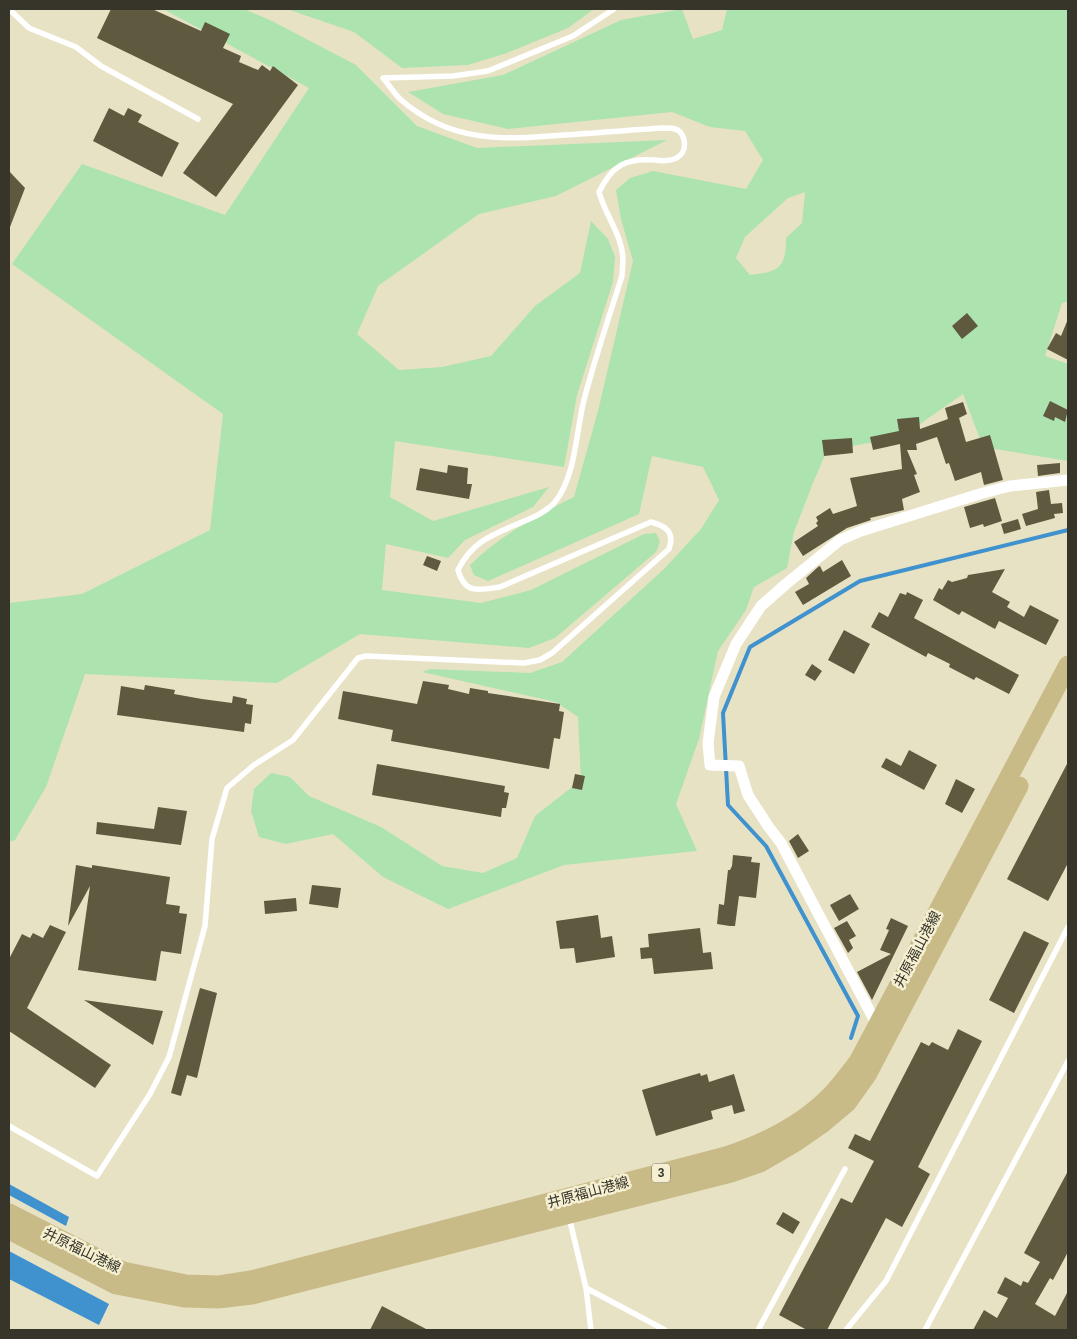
<svg xmlns="http://www.w3.org/2000/svg" width="1077" height="1339" font-family="Helvetica,'Noto Sans JP',sans-serif">
<style>
.green{fill:#ace3af;fill-rule:evenodd}
.water{fill:#3f92cd}
.lines{fill:none;stroke-linecap:round;stroke-linejoin:round}
.stream{stroke:#3f92cd;stroke-width:4}
.building{fill:#5e593f}
.lane{stroke:#fff;stroke-width:5.5}
.street{stroke:#fff;stroke-width:11}
.primary{stroke:#c9bb88;stroke-width:19}
.labels{text-anchor:middle;dominant-baseline:central;stroke-width:5;stroke-linejoin:round;paint-order:stroke}
.shield{fill:#f5f0d2;stroke:#706c5c;stroke-width:1}
.shield-label{font-size:12px;font-weight:bold;fill:#373429}
.street-label{font-size:14px;fill:#373429;stroke:#f5f0d2}
</style>
<rect width="100%" height="100%" fill="#e8e2c5"/>
<!-- green -->
<path class="green" d="M163,9H244L272,21L356,65L417,126L477,148L667,140L556,196L479,214L378,286L357,334L399,370L442,367L491,356L535,306L580,273L591,221L608,239L615,257L613,282L577,395L564,467L395,441L390,497L433,521L549,487L533,507L465,540L448,558L386,544L382,590L481,603L531,590L644,534L656,533L660,542L656,552L555,638L529,648L360,634L277,683L85,674L46,787L15,840L9,842V603L82,594L210,530L223,414L12,264L82,164L225,215L309,88Z
M287,9H594L568,28L507,53L468,65L402,68L354,32Z
M682,9L693,39L722,30L727,9H1068V301L1062,303L1045,356L1068,364V461L983,447L963,394L900,438L827,450L813,483L794,532L787,568L754,587L746,610L718,651L699,739L676,804L697,851L564,865L448,909L383,877L333,834L286,844L259,837L251,811L254,789L271,773L290,777L309,796L381,827L442,866L483,873L517,858L535,816L581,780L578,717L556,702L422,672L430,669L530,673L562,662L664,569L701,529L719,500L703,467L652,456L639,514L488,581L474,575L470,565C500,536 537,515 574,497L599,407L633,261L621,219L616,190L630,178L653,171L746,189L763,160L745,131L710,127L672,112L508,129L443,114L408,92L503,75L621,20ZM805,192L802,223L786,238C786,268 779,272 750,275L736,258L745,237L788,198Z"/>
<!-- water -->
<path class="water" d="M9,1184L69,1217L66,1226L9,1195Z
M9,1251L109,1304L99,1325L9,1279Z"/>
<g class="lines">
<!-- stream -->
<path class="stream" d="M851,1038L858,1016L766,846L728,805L723,713L750,647L860,581L1068,530"/>
</g>
<!-- building -->
<path class="building" d="M111,9H152L201,31L205,22L230,34L223,48L241,56L239,62L258,70L262,65L270,71L273,66L298,85L216,197L183,173L233,104L97,38Z
M109,108L124,116L128,108L142,115L138,122L179,143L162,177L93,141Z
M9,171L25,188L10,227H9Z
M967,313L978,326L962,339L952,326Z
M1068,319V360L1047,349L1056,333L1061,336Z
M1050,401L1068,410L1065,422L1055,417L1054,421L1043,416Z
M963,402L967,414L959,418L966,442L990,435L1003,480L984,485L981,472L955,481L949,463L946,464L937,437L916,444L917,450H907L917,474L914,475L920,492L902,499L904,510L870,518L871,520L847,528L803,556L794,542L818,526L816,523L818,521L816,517L830,508L833,514L857,506L850,478L902,469L900,444L873,450L870,437L899,431L897,419L919,417L920,429L948,419L945,408Z
M852,438L853,453L824,456L822,440Z
M1060,463V473L1038,476L1037,465Z
M448,465L468,468L467,484H472L469,499L416,490L420,468L447,473Z
M1049,490L1051,504L1062,503L1063,513L1054,514L1055,518L1026,526L1022,514L1038,509L1036,492Z
M995,498L1002,521L984,527L983,524L970,528L964,507Z
M1018,519L1021,529L1004,534L1001,524Z
M427,556L441,561L437,571L423,565Z
M842,560L851,576L803,605L795,592L809,584L806,578L818,567L820,566L823,572Z
M1005,569L992,592L1010,602L1007,607L1024,617L1030,605L1059,620L1046,645L999,621L995,629L962,611L959,615L933,600L939,588L942,590L948,580L952,582L967,578L968,575Z
M907,592L923,600L914,618L1019,675L1009,694L976,677L974,680L949,667L950,664L928,653L926,657L871,627L879,612L888,617L900,593L906,595Z
M844,630L870,644L854,674L828,660Z
M812,664L822,671L815,681L805,675Z
M423,681L449,685L448,689L469,694L470,688L488,691V693L560,704L559,711L564,712L560,739L554,738L549,769L391,741L393,730L338,719L343,691L417,704Z
M145,685L175,690L174,694L202,699L232,703L233,696L247,699L246,704L253,705L251,724L245,723L244,732L117,715L121,686L144,690Z
M909,750L937,765L924,790L881,767L886,758L901,766Z
M1068,762V863L1048,901L1007,879Z
M377,764L505,786L504,792L509,793L506,808H502L501,817L372,795Z
M575,774L585,776L582,790L572,788Z
M956,779L975,789L962,813L945,804Z
M158,807L187,811L181,845L96,834L97,822L154,829Z
M798,834L809,851L798,858L789,841Z
M733,855L752,857L751,862L760,863L756,898L739,896L735,926H730L717,924L719,904L724,905L728,870H730L732,866Z
M76,865L92,868V865L170,877L166,904L180,906L179,913L187,914L181,954L161,951L156,981L78,970L90,886L68,926Z
M312,885L341,888L338,908L309,904Z
M850,894L859,909L839,921L830,905Z
M296,898L297,911L265,914L264,901Z
M598,915L601,938L612,936L615,957L576,963L574,948L560,949L556,921Z
M891,918L908,926L872,1000L857,972L891,954L880,950L889,930L886,929Z
M847,921L856,936L849,940L853,948L848,953L834,928Z
M50,925L66,932L27,1008L111,1065L95,1088L9,1031V959L22,934L30,938L33,933L43,938Z
M700,928L703,953L711,952L713,969L654,974L652,958L641,959L640,948L649,947L648,934Z
M1024,931L1049,943L1014,1013L989,1000Z
M200,988L217,993L197,1078L187,1075L181,1096L171,1093Z
M84,1000L163,1011L153,1045Z
M958,1029L982,1041L918,1167L930,1174L902,1227L886,1218L827,1330H807L779,1315L841,1198L852,1203L874,1161L848,1148L855,1134L870,1141L921,1042L929,1046L932,1042L948,1050Z
M700,1073L701,1076L707,1074L709,1082L734,1074L745,1111L734,1114L732,1105L711,1111L713,1119L656,1136L642,1090Z
M1068,1171V1252L1053,1280L1050,1278L1035,1304L1055,1316L1068,1291V1330H973L984,1310L997,1318L1008,1298L997,1293L1005,1277L1021,1286L1023,1281L1028,1283L1040,1262L1024,1253Z
M783,1212L800,1222L793,1234L776,1224Z
M382,1306L428,1330H370Z"/>
<g class="lines">
<!-- lane -->
<path class="lane" d="M9,9L29,28L76,47L101,66L198,119
M9,1126L97,1176L150,1094L169,1057L205,926L212,839L227,788L254,765L293,740L358,658L366,656L524,663L540,660L552,653L669,549C675,532 666,526 651,522L500,587C479,590 465,595 458,570C473,539 497,533 527,520C537,516 548,510 555,502C576,476 576,431 584,400C595,358 609,317 622,276C622,271 623,265 623,260C623,236 605,215 599,192C612,165 626,158 655,160C662,161 672,161 678,157C688,151 686,132 675,129C671,128 666,128 663,128C630,130 597,133 564,135C502,140 450,143 400,99C394,93 389,85 383,78L453,76L488,71L573,36L614,9
M569,1217L586,1288L591,1330
M586,1288L665,1330
M758,1330L845,1169
M846,1330L886,1281L1068,927
M925,1330L1068,1061"/>
<!-- street -->
<path class="street" d="M877,1025L781,843L768,826L748,795L739,766L710,765L708,743L714,697L736,644L761,606L786,584L840,540L861,531L983,493L1010,486L1068,480"/>
<!-- primary -->
<path class="primary" d="M9,1213L123,1271L186,1284L219,1285L251,1280L726,1156C765,1143 805,1123 833,1093C842,1083 850,1072 858,1062L1068,665
M9,1230L116,1285L184,1298L218,1299L252,1295L731,1173L760,1163L796,1142L822,1124L847,1103L867,1075L1019,786"/>
</g>
<g class="labels">
<!-- shield labels -->
<rect class="shield" x="652" y="1163.5" width="18" height="19" rx="4"/>
<g class="shield-label">
<text x="661" y="1173">3</text>
</g>
<!-- street labels -->
<g class="street-label">
<text transform="translate(917 949) rotate(-62)">井原福山港線</text>
<text transform="translate(588 1192) rotate(-15)">井原福山港線</text>
<text transform="translate(82 1250) rotate(26)">井原福山港線</text>
</g>
</g>
<!-- border -->
<rect width="1077" height="1339" fill="none" stroke="#373429" stroke-width="20"/>
</svg>
